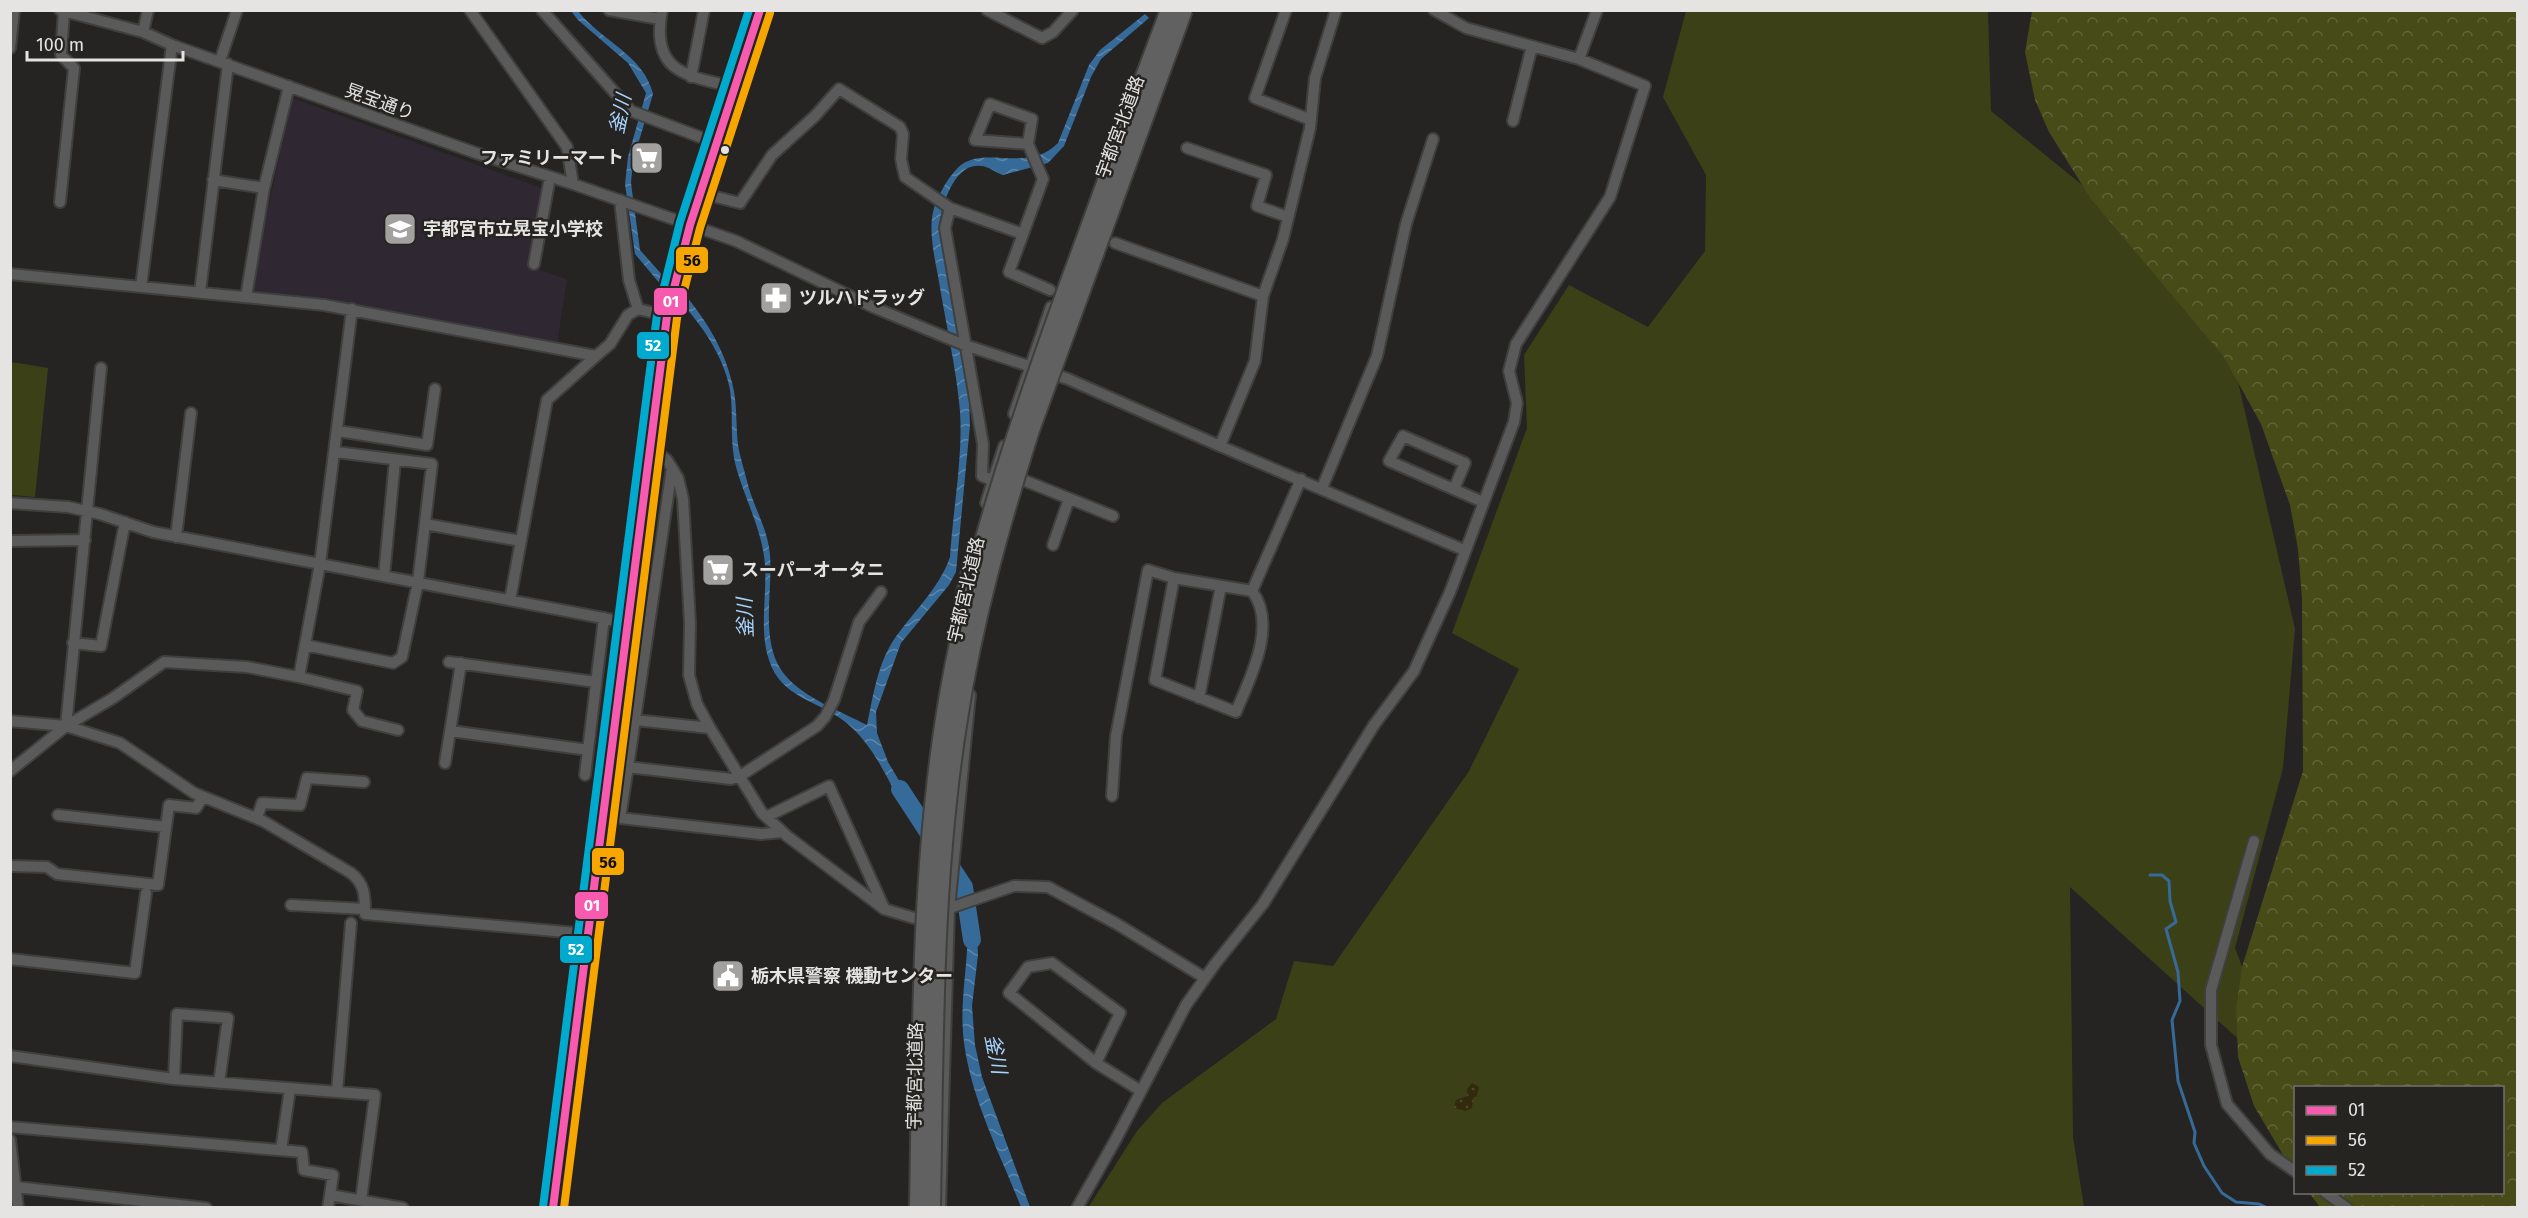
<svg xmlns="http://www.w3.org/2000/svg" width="2528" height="1218" font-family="'Fira Sans','Noto Sans JP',sans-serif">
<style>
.education{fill:#2f2732}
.green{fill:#3b4016}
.forest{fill:url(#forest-crowns)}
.sand{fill:url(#sand-dots)}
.water{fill:url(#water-waves)}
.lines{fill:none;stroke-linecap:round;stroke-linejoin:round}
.stream{stroke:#366a98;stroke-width:3}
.river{stroke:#366a98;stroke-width:18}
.minor-casing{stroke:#3f3f3e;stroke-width:14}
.highway-casing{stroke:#3f3f3e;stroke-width:20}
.minor{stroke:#5b5a5a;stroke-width:10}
.highway{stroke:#616162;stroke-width:16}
.highway-bridge-casing{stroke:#3f3f3e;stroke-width:20;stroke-linecap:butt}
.highway-bridge{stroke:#616162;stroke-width:16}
.bus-1-casing{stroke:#262421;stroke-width:12}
.bus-2-casing{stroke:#262421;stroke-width:12}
.bus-3-casing{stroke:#262421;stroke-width:12}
.bus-1{stroke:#f75aaf;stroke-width:8}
.bus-2{stroke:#f7a600;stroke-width:8}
.bus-3{stroke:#00a9ce;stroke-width:8}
.bus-dot{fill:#e6e4e3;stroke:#262421;stroke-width:2}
.labels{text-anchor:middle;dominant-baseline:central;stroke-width:5;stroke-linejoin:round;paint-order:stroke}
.street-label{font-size:18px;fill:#e6e4e3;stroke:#262421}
.poi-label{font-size:18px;font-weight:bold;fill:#e6e4e3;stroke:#262421;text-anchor:start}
.water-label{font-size:20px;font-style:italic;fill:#a6d3ff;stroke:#262421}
.line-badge{stroke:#262421;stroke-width:2}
.badge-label{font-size:16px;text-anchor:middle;font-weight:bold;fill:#fff}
.pale-badge-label{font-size:16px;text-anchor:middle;font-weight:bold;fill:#111}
</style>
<defs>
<pattern id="forest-crowns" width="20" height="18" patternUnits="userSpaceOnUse" patternTransform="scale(1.5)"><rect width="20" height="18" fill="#464b18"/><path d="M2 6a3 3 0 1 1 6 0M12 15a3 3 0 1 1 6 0" fill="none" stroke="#616539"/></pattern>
<pattern id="sand-dots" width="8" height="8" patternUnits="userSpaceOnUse" patternTransform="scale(1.5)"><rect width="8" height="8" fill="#312a0d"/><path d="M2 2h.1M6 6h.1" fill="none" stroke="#4f4930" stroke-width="1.8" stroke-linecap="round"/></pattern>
<pattern id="water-waves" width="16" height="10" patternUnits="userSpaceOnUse" patternTransform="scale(1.5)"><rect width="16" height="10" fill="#366a98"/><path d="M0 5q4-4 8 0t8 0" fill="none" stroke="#5d86ab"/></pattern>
</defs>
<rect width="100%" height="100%" fill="#252422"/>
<!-- education -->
<path class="education" d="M292,98L544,189L530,267L567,279L557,344L330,300L250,292Z"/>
<!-- green -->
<path class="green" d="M1686,11H1988L1991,111L2218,295L2295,629L2283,768L2235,948L2286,1082L2070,887L2073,1137L2084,1207L1088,1208L1137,1131L1162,1103L1276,1019L1294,961L1333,966L1469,771L1519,669L1452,633L1527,428L1524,355L1569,285L1648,327L1705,251L1706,175L1663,97Z
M11,362L48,368L35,497L11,495Z"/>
<!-- forest -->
<path class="forest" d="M2032,11H2517V1207H2320L2309,1193L2502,1192V1088H2296L2295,1175L2254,1106L2238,1057L2236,1009L2242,967L2303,771L2302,599L2298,549L2290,505L2261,424L2224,357L2091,199L2049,132L2035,100L2025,52Z"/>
<!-- sand -->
<path class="sand" d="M1472,1083L1479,1087L1477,1096L1473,1098L1472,1108L1466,1111L1454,1108L1456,1100L1467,1096V1089Z"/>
<!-- water -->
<path class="water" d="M571,11H578C600,40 644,55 653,94L633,161L631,183L640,250L664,277L661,285L635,254L625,184L628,157L646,93L628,63L578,20Z
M1145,14L1149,18L1101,59L1091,77L1064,146L1048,163L1003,175C996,173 988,166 981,166C954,162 941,207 939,227L969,398L970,425L956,572L949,585L901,643L876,712L877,733L888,762L916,809L906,814C889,782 874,744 844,721C817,700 781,698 769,660C759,630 767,597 765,566C763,531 745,500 736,467C729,441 734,415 730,390C724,356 701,324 679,300L682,291C707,321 726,351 734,391C737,409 736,427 738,445C740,457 744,469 747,481C753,507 768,528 770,555C773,592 759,644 785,675C804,698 840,711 867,725C873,697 877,666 893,641C912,613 939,589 950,557C953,509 963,458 960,411C956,366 945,320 938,276C934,255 928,228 934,208C938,196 946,181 954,172C978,140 1026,176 1058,143L1089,65L1100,50Z
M976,916L978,955L972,1006L975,1045L982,1077L1030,1207H1021C999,1151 968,1093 963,1033C960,994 970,956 967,918Z"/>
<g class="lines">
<!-- stream -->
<path class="stream" d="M2150,875H2162L2169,881L2170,901L2176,922L2166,929L2178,972L2180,1001L2172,1020L2178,1081L2195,1132L2194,1143L2204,1166L2222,1193L2236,1202L2259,1204L2268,1208"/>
<!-- river -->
<path class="river" d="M900,789L964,887L972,940"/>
<!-- minor casing -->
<g class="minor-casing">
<path id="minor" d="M60,10L143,32L172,45L476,153L573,184L736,241L873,307L962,344L1068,379L1220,446
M470,10L567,147L573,184
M542,10L631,111L716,143
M609,10L660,19
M662,10C650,72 686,76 734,87
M987,10L1042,38L1053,32L1073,10
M1286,10L1255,98L1311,120
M1336,10L1315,78L1310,128L1283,239L1263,296L1255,361L1220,446L1464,550
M143,32L148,10
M10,48L14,10
M1579,59L1597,10
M220,61L237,10
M691,77L704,10
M1513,121L1532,46
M1187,148L1266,175L1257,206L1288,217
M213,180L264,188
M700,193L740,203L772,155L815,116L839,89L900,127L903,134L901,159L905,177L950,208
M620,200L629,280L638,309L667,316
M60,202L74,68L61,55L64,11
M1023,234L1009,272L1050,290
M1115,243L1263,296
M534,264L550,177
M10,274L324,305L596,356L547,400L510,600
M141,287L172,45
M200,292L228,64
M246,297L264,188L289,86
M596,356L610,344L628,315L638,309
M1014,414L1051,307
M338,431L427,445L435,389
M652,449L667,460L678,478L683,499L690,623L689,675L697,704L710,728L762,813L787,836L884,909L914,918L929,914
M992,480L982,476L983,444L945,228L950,208L1023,234L1043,179L1028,144L1032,119L990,104L975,140L1028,144
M1023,480L1113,516
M1322,488L1377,356L1406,224L1433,139
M1454,489L1465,463L1403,436L1389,461L1483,502
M10,503L68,507L100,514L153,532L629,623
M986,503L1004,446
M425,524L521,541
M176,537L191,413
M10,541L85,540
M1053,545L1069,499
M384,576L395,460
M1174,578L1155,680L1236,712C1250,678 1278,625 1252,591
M960,601L970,558
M73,643L101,646L125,522
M305,645L393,663L402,657L418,582L432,464L336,452
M449,662L596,682
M299,677L357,691L353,710L362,721L398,730
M1199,698L1221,586
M635,720L710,728
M10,721L66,726L120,743L194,793L263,821L351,873C365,884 365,896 365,914L588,934
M66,726L101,368
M451,731L588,750
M445,763L461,663
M628,767L672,468
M10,771L66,726L113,698L164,662L247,667L299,677L320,564L352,309
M585,775L604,618
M1112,796L1116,736L1148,570L1174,578L1252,591L1301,479
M58,815L166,827
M766,817L829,786L884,908
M257,818L262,803L300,805L307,778L364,782
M782,832L761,834L620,818L628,767L731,779L740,776L817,726L825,717L834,700L859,622L881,592
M2254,841L2211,990V1045L2227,1104L2270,1154L2296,1172
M10,866L47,867L57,874L158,885L169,805L196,808L203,797
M291,905L365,909
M944,910L1014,886L1048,887L1117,924L1205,978
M10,959L135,973L146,893
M10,1056L174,1079L375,1095L361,1200
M1096,1063L1120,1013L1052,963L1028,967L1009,993L1096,1063L1141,1091
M174,1079L177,1014L228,1018L219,1083
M337,1092L351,923
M10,1127L302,1152L304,1170L333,1175L328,1208
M10,1140L18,1208
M281,1150L290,1089
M16,1187L206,1208
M2325,1192L2347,1208
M330,1195L403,1208
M940,1208L949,909L970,695
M1077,1208L1116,1139L1186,1005L1215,964L1263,904L1374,725L1414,671L1450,592L1514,422L1517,403L1509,371L1516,344L1610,197L1645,86L1579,59L1466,28L1434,10"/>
</g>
<!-- highway casing -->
<g class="highway-casing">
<path id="highway" d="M553,1208L667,316L690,225L760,10"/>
</g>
<!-- minor -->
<use href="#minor" class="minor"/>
<!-- highway -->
<use href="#highway" class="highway"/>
<!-- highway-bridge casing -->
<g class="highway-bridge-casing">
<path id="highway-bridge" d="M918,1208C921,1045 919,880 944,719C967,569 1017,426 1068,284C1102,193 1134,101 1169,10
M932,1208C935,1045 933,880 959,719C974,621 1001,525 1031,430L1184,10"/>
</g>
<!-- highway-bridge -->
<use href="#highway-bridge" class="highway-bridge"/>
<!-- bus-1 casing -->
<g class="bus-1-casing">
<path id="bus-1" d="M553,1208L667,316L690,225L760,10"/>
</g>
<!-- bus-2 casing -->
<g class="bus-2-casing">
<path id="bus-2" d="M564,1208L677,318L700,228L770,13"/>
</g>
<!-- bus-3 casing -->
<g class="bus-3-casing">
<path id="bus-3" d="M543,1207L657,315L680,222L749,10"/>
</g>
<!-- bus-1 -->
<use href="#bus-1" class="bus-1"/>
<!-- bus-2 -->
<use href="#bus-2" class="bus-2"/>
<!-- bus-3 -->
<use href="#bus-3" class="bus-3"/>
</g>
<!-- icons -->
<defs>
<g id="supermarket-square" transform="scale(1.725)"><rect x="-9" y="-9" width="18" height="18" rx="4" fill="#a2a19f" stroke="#262421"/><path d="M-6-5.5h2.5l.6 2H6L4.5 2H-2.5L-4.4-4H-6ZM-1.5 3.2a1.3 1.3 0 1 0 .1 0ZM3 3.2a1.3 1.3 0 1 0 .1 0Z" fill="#fff"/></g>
<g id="school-square" transform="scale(1.725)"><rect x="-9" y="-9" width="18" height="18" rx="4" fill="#a2a19f" stroke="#262421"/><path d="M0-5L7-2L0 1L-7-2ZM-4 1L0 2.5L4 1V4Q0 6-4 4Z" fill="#fff"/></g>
<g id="pharmacy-square" transform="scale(1.725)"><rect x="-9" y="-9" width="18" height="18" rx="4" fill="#a2a19f" stroke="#262421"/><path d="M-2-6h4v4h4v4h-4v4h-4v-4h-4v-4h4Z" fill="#fff"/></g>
<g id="civic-square" transform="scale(1.725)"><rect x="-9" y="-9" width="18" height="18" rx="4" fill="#a2a19f" stroke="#262421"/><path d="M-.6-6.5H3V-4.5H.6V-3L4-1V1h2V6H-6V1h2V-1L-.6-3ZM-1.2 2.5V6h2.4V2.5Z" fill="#fff"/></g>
</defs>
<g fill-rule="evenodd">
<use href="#supermarket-square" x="647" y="158"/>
<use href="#school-square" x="400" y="229"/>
<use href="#pharmacy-square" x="776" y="298"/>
<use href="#supermarket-square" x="718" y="570"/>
<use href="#civic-square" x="728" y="976"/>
</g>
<!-- markers -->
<circle class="bus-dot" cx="725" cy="150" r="5"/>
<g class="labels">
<!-- street labels -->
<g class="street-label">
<text transform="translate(380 102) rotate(20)">晃宝通り</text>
<text transform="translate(1120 127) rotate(-70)">宇都宮北道路</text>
<text transform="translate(966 590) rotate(-77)">宇都宮北道路</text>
<text transform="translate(915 1076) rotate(-89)">宇都宮北道路</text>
</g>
<!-- poi labels -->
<g class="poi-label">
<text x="624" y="158" text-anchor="end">ファミリーマート</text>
<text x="423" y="229">宇都宮市立晃宝小学校</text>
<text x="799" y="298">ツルハドラッグ</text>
<text x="741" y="570">スーパーオータニ</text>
<text x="751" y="976">栃木県警察 機動センター</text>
</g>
<!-- water labels -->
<g class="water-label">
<text transform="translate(620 114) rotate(-78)">釜川</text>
<text transform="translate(745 618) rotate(-92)">釜川</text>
<text transform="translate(996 1054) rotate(79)">釜川</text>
</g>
</g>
<g class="line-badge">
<rect x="675" y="246" width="34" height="28" rx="6" fill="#f7a600"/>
<rect x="653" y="287" width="35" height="29" rx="6" fill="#f75aaf"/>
<rect x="636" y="331" width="34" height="29" rx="6" fill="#00a9ce"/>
<rect x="591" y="847" width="34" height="29" rx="6" fill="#f7a600"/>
<rect x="574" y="891" width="35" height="29" rx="6" fill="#f75aaf"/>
<rect x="559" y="935" width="34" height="29" rx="6" fill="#00a9ce"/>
</g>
<g class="badge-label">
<text x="671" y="307">01</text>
<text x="653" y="351">52</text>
<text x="592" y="911">01</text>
<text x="576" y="955">52</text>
</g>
<g class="pale-badge-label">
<text x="692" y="266">56</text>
<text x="608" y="868">56</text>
</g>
<!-- border -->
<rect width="2528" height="1218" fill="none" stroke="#e6e4e3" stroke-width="24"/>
<!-- legend -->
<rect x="2294" y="1086" width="210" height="108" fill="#262421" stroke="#73716f" stroke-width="1.5"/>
<rect x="2306" y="1106" width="30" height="9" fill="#f75aaf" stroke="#73716f" stroke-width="1.5"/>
<text x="2348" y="1116" font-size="18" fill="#e6e4e3">01</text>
<rect x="2306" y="1136" width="30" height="9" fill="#f7a600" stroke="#73716f" stroke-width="1.5"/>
<text x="2348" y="1146" font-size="18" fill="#e6e4e3">56</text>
<rect x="2306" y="1166" width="30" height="9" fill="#00a9ce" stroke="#73716f" stroke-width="1.5"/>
<text x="2348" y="1176" font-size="18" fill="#e6e4e3">52</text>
<!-- scale -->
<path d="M27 51v9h156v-9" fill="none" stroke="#e6e4e3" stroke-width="3"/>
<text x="36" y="51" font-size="18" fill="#e6e4e3" stroke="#262421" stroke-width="4.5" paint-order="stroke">100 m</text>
</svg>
